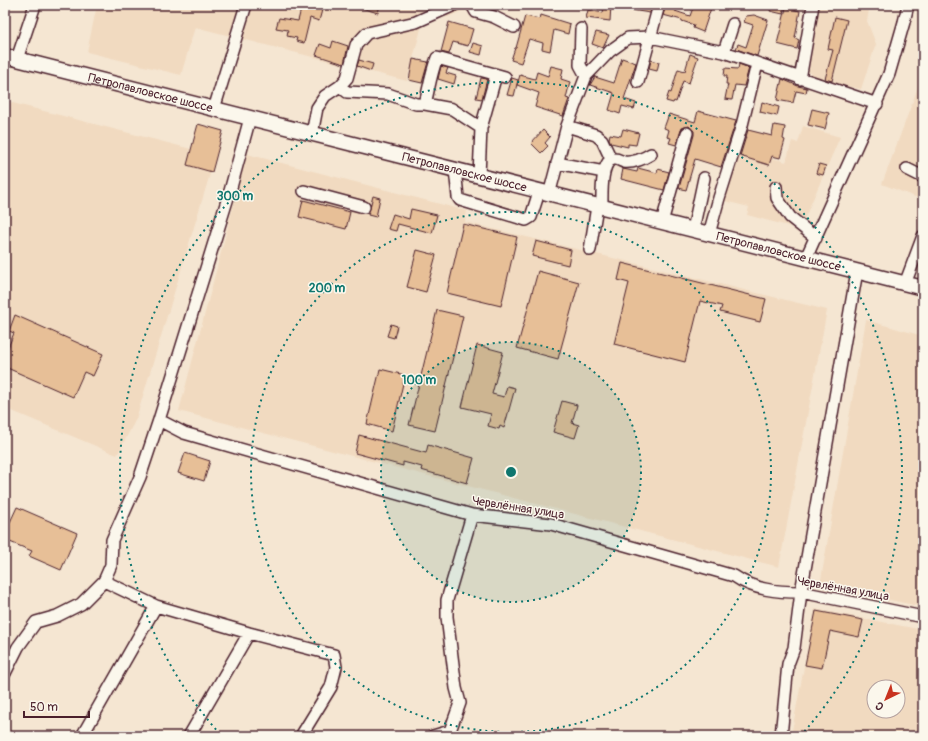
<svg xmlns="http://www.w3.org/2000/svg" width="928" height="741" font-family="Pangolin,sans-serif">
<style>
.built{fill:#f1dac0;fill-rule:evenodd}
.building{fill:#e7bf97;stroke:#4a1f2b}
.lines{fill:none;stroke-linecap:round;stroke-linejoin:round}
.minor-casing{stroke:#4a1f2b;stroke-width:14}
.major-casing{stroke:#4a1f2b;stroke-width:17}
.minor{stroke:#fbf7ec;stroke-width:11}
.major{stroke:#fbf7ec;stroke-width:14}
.ring{fill:none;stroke:#0f766e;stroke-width:2;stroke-dasharray:2 4}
.labels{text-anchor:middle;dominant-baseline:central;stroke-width:3;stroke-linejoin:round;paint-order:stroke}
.street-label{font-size:12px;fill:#4a1f2b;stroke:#fbf7ec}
.centre{fill:#0f766e;stroke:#fbf7ec;stroke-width:2}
.ring-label{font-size:12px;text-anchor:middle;font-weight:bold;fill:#0f766e;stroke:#fbf7ec;stroke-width:3;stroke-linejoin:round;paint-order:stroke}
</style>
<rect width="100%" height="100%" fill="#f5e6d2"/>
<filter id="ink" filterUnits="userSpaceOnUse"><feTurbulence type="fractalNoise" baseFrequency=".025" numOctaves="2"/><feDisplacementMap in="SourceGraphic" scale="8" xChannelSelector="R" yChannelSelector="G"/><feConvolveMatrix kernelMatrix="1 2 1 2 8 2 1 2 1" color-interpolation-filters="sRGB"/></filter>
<g filter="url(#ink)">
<!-- built -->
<path class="built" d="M97,5H475L448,17L440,16L422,25L407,81L195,27L181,75L87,52Z
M820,5H870L867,21L876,44L861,89L821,81L808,71Z
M923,74V200L882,184Z
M5,101L191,149L198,124L223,131L136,419L117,455L5,408Z
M803,126L840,137L800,229L747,215L749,207L721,200L738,148L786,162L792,141L798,143Z
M247,154L467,211L465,222L827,310L779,567L179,411Z
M866,320L923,336V607L820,585Z
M815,609L923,630V736H791ZM874,687H898V711H874Z"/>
<!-- building -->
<path class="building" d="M302,5L322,10L319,21L310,18L304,43L296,41L297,38L287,36L288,30L276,28L279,18L298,21Z
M358,5H380L378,13L358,7Z
M604,5H611L610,21L586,18L588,10L603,13Z
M626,5H652L650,13L625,9Z
M666,5H677L675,11L690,16L694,5H712L703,32L693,28L694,25L682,21V20L663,15Z
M771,5H785L783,14L770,11Z
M786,8L800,11L795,38L799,40L797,49L777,44Z
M541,15L570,24L568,34L554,30L550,51L542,49L543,43L529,39L521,63L511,60L515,48H516L525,16L540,19Z
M754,15L768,20L757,56L736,49L738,44L746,47L753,25L744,22L746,16Z
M835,17L847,20L832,81L825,79L833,50L828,49Z
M449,22L473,29L468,46L453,42L449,54L441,52Z
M596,32L609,35L603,48L592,44Z
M333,41L348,46L344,64L316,55L320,44L331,48Z
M473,43L483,46L481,55L470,52Z
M690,54L698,57L689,83L683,81L676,102L674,101L673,103L666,101L669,92L671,93L678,69L685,71Z
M622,58L636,63L624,99L636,103L634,109L622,106L620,114L609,110L614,93L590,85L595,77L614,83Z
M413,59L428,62L422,83L409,80Z
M359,60L373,64L371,71L357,66Z
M651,60L659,62L657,71L649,69Z
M739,64L749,68L744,86L735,85L732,100L725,99L728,84H726L727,76H724L725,68L738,69Z
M441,66L448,68L446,73L456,76L454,84L438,79Z
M551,66L563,69L561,79L570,82L566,98L569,99L563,116L535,107L539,93L517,85L520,75L535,79L537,72L548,76Z
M481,78L487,79L482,99L476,98Z
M512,78L518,80L514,96L507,95Z
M782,79L798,86L807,88L806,93L796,91L793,103L777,100Z
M762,102L779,107L777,116L760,112Z
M812,109L829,113L825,129L808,125Z
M698,111L736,121L721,167L695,159L686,190L679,188L694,135V131L689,126L682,128L676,145L669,143L671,138L667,137L669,130L664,128L669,114L695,122Z
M198,124L223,131L212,172L187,165Z
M774,125L785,127L783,139L785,140L780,158L772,156L769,165L740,156L748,130L772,136Z
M623,129L639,133L636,145L628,144V147L611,143L609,139L610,134L621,136Z
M543,130L550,137L545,143L548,146L541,153L531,143Z
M819,164L826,166L823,175L816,173Z
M638,168L657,173L658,169L669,172L664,190L621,179L623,169L637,172Z
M373,196L380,198L376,217L368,215Z
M303,200L350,212L346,229L299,217Z
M411,209L437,215L432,233L398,224L396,231L388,229L393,214L409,219Z
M463,224L517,237L501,306L447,293Z
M536,241L571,250L568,265L532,256Z
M417,250L436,255L426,292L407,287Z
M622,263L766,299L760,322L720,312L722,306L700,301L685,362L614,344L629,283L618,280Z
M538,271L579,282L558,359L517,348Z
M437,310L463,316L435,431L409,425Z
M15,315L103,354L93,376L84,372L73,397L5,367V355L14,333L9,331Z
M391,324L397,326L394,338L387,336Z
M477,345L503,352L492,394L504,397L507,386L515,388L504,428L500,426L499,429L488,426L491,414L462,407Z
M380,369L405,375L392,431L367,424Z
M562,401L577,405L572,423L579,425L575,438L553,432Z
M359,435L426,453L428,445L474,458L467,483L421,470L422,467L403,462V466L355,453Z
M185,453L210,461L204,481L178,473Z
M17,507L77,533L61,570L29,556L32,551L5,540V533Z
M816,611L863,620L859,637L830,631L822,668L805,665Z"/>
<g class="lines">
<!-- minor casing -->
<g class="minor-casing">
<path id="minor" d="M472,5L476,12L494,17L514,27
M581,29L580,65L586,76
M724,52L733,24
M17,59L35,5
M800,79L813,5
M638,82L659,5
M340,86L347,92L388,94L416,104H425L452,109L481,128
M425,104C429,88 431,73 437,58L505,77
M214,109L246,5
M567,126L596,135L602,140L611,159
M312,134L317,108L325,96L340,86L347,78L356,45L367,33L416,22L454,5
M557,163L604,172
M907,169L923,177
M455,170L458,197L460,200L526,220L531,217L539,192
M479,176L481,128L496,75
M776,187L777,198L790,217L816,238
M304,191L364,207
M549,195L567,126L586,76L610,51L628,38L650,37L724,52L877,104
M602,207C602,198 600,158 615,159C618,159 621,161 624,162C634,163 643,159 651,154
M662,222L687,133
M693,230L704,178
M709,234L719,198L742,125L757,64
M590,250L597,206
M806,258L889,74L904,22L908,5
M905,284L923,236
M159,420L184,433L472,515L551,524L734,576C754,590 777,592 801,592L923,617
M104,581L156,606L249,633L334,655L336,667L331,687L301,736
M5,673L18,647L36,622L57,616L81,604L104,581L111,565L112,540L140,477L159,420L230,191L250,118
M82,736L156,606
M189,736L249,633
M433,736L450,731L460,703L456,688L447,617V600L472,515
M781,736L788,664L794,648L801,592L857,271"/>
</g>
<!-- major casing -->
<g class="major-casing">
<g id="major">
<path id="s1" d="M5,56L923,288"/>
</g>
</g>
<!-- minor -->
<use href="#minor" class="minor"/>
<!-- major -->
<use href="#major" class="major"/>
</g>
</g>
<!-- distance rings -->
<circle cx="511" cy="472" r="130" fill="#0f766e" fill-opacity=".12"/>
<g class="ring">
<circle cx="511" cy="472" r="130"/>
<circle cx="511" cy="472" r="260"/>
<path d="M220 734A391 391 0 1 1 802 734"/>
</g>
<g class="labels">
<!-- street labels -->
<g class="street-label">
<text stroke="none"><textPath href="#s1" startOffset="150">Петропавловское шоссе</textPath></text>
<text stroke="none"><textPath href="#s1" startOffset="474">Петропавловское шоссе</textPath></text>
<text stroke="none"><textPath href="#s1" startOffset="798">Петропавловское шоссе</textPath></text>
<text transform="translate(518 508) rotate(9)">Червлённая улица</text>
<text transform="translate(843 589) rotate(10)">Червлённая улица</text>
</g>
</g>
<circle cx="511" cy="472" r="6" class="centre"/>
<g class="ring-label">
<text x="235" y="200">300 m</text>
<text x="327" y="292">200 m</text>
<text x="419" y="384">100 m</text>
</g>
<!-- margin -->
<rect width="928" height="741" fill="none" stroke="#fbf7ec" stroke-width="20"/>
<rect x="10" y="10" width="908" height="721" fill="none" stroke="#4a1f2b" stroke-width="1.5" filter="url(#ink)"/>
<!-- north arrow -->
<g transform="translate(886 699) rotate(223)"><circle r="19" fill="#fbf7ec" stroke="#b4a19f"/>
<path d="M0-3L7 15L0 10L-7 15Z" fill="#c8321e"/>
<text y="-6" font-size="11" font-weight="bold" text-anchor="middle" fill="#4a1f2b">С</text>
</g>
<!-- scale -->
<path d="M24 711v6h65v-6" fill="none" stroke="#4a1f2b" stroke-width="2"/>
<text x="30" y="711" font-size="12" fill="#4a1f2b" stroke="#fbf7ec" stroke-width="3" paint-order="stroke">50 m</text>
</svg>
